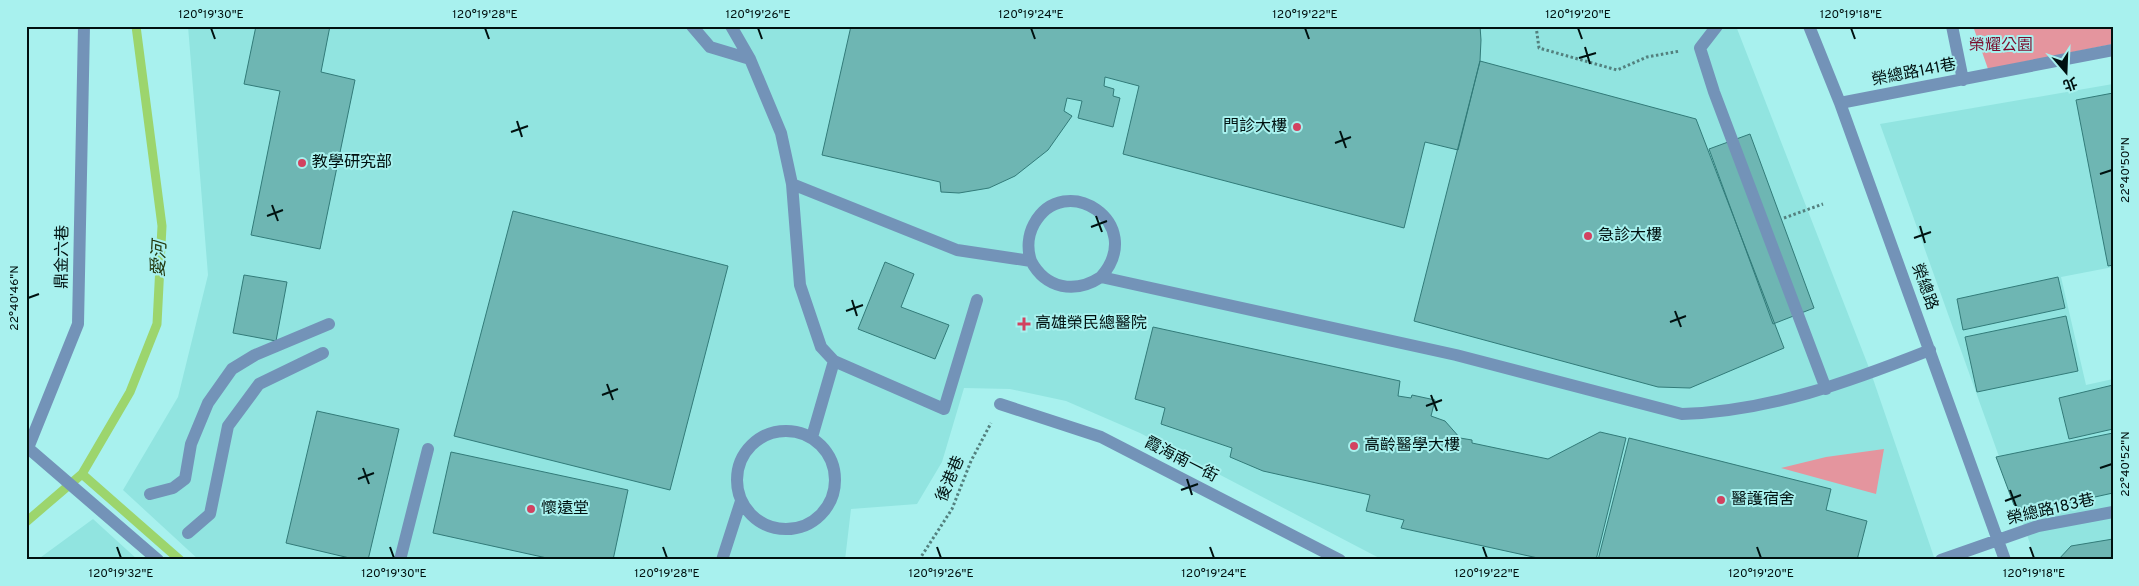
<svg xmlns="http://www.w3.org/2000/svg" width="2139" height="586" font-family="Overpass,'Noto Sans TC',sans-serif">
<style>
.built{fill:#91e4e0}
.green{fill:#e4959e}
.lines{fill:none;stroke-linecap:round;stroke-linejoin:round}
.stream{stroke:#9cd56d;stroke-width:9}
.building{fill:#6eb6b3;stroke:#327b79}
.path{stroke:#53807e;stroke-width:3;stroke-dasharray:2.5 2.5;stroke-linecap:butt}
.minor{stroke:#7393b8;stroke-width:12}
.ticks{fill:none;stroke:#001110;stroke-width:2}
.poi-dot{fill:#d24260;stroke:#a8f1ee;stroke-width:2}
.labels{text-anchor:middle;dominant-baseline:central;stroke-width:4;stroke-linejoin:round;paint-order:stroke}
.park-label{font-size:16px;fill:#7b0d2d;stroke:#a8f1ee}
.street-label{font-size:16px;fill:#001110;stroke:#a8f1ee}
.poi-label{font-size:16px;fill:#001110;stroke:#a8f1ee;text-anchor:start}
.water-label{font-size:18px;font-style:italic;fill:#23390f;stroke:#a8f1ee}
.neatline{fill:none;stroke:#001110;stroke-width:2}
.ticks-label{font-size:12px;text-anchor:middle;fill:#001110}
</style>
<rect width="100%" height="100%" fill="#a8f1ee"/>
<!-- built -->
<path class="built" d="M188,26H1736L1871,373L1935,560H1383L1140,433L1066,401L1010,389L964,388L942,462L917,504L851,509L845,560H199L123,490L178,397L208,275Z
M2113,84V267L2061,277L2086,385L2113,379V560H2036L1880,124Z
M93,519L138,560H37Z"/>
<!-- green -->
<path class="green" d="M1973,26H2113V44L1988,69Z
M1884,449L1876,494L1781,468L1826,457Z"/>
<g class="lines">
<!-- stream -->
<path class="stream" d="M82,474L180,560
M26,522L82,474L130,392L157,324L162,226L136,26"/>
</g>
<!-- building -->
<path class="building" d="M256,26H330L321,72L355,80L320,249L251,235L280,91L244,84Z
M851,26H1480L1481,40L1480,61L1458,150L1425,142L1404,228L1123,154L1139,86L1105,77L1104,86L1114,89L1113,96L1120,98L1113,127L1078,118L1082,101L1067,98L1064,111L1072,116L1048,150L1015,176L989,188L959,193L941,192L940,182L822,155Z
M1480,61L1696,119L1784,348L1690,388L1658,387L1414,321Z
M2113,93V265L2108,266L2076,100Z
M1750,134L1814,308L1773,324L1709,149Z
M513,211L728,266L670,490L454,436Z
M885,262L914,274L901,307L949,325L935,359L858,329Z
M244,275L287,282L276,341L233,333Z
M2058,277L2065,308L1963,330L1957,299Z
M2066,316L2078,371L1977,392L1965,337Z
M1153,327L1400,381L1398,396L1411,398L1412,395L1435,400L1431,416L1445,421L1460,438L1472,440V443L1548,459L1600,432L1626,438L1596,560H1547L1401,528L1404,520L1366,511L1370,495L1263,471L1230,457L1232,448L1161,424L1165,408L1135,399Z
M2113,385V429L2069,439L2059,398Z
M317,411L399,429L368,560H358L286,543Z
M2113,433V493L2031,511L2014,505L1996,457Z
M1629,438L1831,489L1826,510L1867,521L1857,560H1598Z
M451,452L628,490L613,560H556L433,533Z
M2113,539V560H2058L2071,546Z"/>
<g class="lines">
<!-- path -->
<path class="path" d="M1536,26L1539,48L1617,70L1647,57L1680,51
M1784,218L1823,204
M919,560L952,509L971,461L991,423"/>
<!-- minor -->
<path class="minor" d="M84,26L78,324L28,448L158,560
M692,26L710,47L750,59
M731,26L750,59L781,133L792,184L800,285L821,347L834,361L944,409L977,300
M1717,26L1700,48L1714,92L1826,389
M1809,26L1840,103L2005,560
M1952,26L1963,80
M1840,103L2113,50
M792,184L957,250L1031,261C1046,289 1075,294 1101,277L1456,355L1682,414C1770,411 1849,382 1930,350
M1031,261C1027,249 1028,235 1034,224C1064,169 1148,223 1101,277
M1000,404L1101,437L1340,560
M737 480a49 49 0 1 1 98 0a49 49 0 1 1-98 0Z
M812,437L834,361
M150,494L173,488L185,479L191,444L208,403L232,369L255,355L329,324
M188,533L210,514L228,426L259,384L323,353
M400,560L428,449
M722,560L741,501
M1941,560L2038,526L2113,512"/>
</g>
<!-- ticks -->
<path class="ticks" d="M211,28L215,39M485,28L489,39M758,28L762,39M1031,28L1035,39M1305,28L1309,39M1578,28L1582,39M1851,28L1855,39M1585,47L1590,64M1579,58L1596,53M517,121L522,137M1340,131L1346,148M511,132L528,126M1335,143L1351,137M2100,174L2112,170M272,205L278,221M267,216L283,210M1096,216L1102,232M1920,226L1925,243M1091,227L1107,221M1914,238L1931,232M28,298L39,294M852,300L857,316M846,311L863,305M1675,311L1681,327M1670,322L1686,316M607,384L613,400M602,395L618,389M1431,395L1437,411M1426,406L1442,400M363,468L369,484M2100,468L2112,464M358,479L374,473M1187,479L1192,495M1181,490L1198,484M2010,490L2016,506M2005,501L2021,495M117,547L121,558M390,547L394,558M663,547L667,558M937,547L941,558M1210,547L1214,558M1483,547L1487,558M1757,547L1761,558M2030,547L2034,558"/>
<!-- markers -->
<g class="poi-dot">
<circle cx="1297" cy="127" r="5"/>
<circle cx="302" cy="163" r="5"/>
<circle cx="1588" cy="236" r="5"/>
<path d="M1021.5 316.5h5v5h5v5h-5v5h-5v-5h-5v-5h5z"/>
<circle cx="1354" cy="446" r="5"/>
<circle cx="1721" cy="500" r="5"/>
<circle cx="531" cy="509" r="5"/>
</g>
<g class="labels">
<!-- park labels -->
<g class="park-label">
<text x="2001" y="46">榮耀公園</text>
</g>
<!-- street labels -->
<g class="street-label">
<text transform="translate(1914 73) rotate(-11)">榮總路141巷</text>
<text transform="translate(63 257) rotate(-89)">鼎金六巷</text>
<text transform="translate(1924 287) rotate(70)">榮總路</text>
<text transform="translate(1181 460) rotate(27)">霞海南一街</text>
<text transform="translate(951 479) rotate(-67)">後港巷</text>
<text transform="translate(2051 510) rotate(-13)">榮總路183巷</text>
</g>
<!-- poi labels -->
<g class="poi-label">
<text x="1287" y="127" text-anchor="end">門診大樓</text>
<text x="312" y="163">教學研究部</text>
<text x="1598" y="236">急診大樓</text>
<text x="1035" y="324">高雄榮民總醫院</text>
<text x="1364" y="446">高齡醫學大樓</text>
<text x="1731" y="500">醫護宿舍</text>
<text x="541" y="509">懷遠堂</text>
</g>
<!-- water labels -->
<g class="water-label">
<text transform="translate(160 259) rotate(-87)">愛河</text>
</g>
</g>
<!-- border -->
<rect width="2139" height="586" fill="none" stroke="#a8f1ee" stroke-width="55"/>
<!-- north arrow -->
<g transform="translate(2066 72) rotate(161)" stroke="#a8f1ee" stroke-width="4" paint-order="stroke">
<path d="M0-4L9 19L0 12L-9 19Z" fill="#001110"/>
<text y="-8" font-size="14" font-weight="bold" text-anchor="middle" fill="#001110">北</text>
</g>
<rect x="28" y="28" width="2084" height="530" class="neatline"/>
<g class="ticks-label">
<text x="211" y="18">120°19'30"E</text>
<text x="485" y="18">120°19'28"E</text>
<text x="758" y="18">120°19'26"E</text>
<text x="1031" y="18">120°19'24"E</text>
<text x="1305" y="18">120°19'22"E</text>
<text x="1578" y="18">120°19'20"E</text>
<text x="1851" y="18">120°19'18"E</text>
<text transform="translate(2125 170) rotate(-90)" y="4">22°40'50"N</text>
<text transform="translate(14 298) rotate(-90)" y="4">22°40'46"N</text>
<text transform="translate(2125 464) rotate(-90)" y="4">22°40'52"N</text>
<text x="121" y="577">120°19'32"E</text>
<text x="394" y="577">120°19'30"E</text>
<text x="667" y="577">120°19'28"E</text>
<text x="941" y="577">120°19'26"E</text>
<text x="1214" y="577">120°19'24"E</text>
<text x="1487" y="577">120°19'22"E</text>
<text x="1761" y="577">120°19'20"E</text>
<text x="2034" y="577">120°19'18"E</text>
</g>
</svg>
